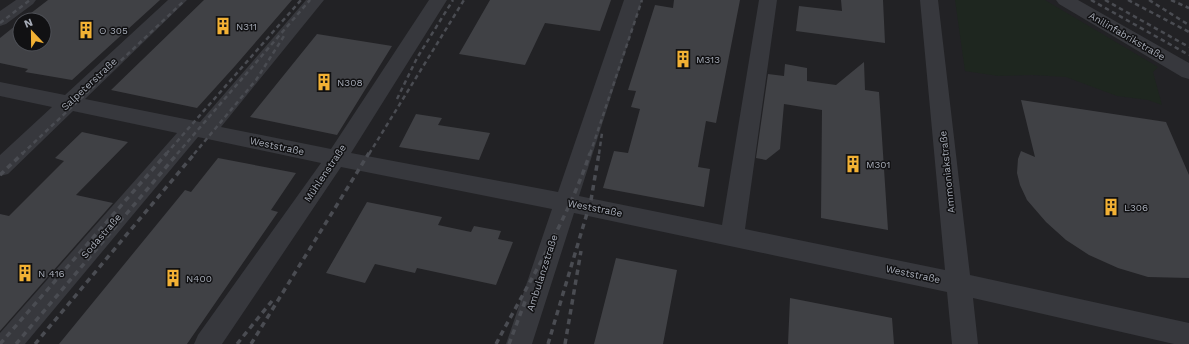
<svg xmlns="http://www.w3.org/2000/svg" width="1189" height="344" font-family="'Work Sans',sans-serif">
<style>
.built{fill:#222225;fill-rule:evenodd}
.green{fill:#1e261f}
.building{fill:#404145}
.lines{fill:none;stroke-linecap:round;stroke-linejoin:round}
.street{fill:#37383d;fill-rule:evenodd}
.rail-far1{stroke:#4a4c52;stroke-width:2.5;stroke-dasharray:4.5 3.5;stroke-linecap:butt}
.rail{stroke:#4a4c52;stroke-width:3.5;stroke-dasharray:5.5 4.5;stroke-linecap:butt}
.labels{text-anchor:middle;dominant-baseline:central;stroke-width:3;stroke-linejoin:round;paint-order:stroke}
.poi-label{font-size:10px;fill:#a8adb8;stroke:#111113;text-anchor:start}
.street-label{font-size:10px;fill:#a8adb8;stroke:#111113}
</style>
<rect width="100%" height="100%" fill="#161618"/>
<!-- built -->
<path class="built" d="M0,0H1189V344H0ZM20,20H44V44H20Z"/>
<!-- green -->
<path class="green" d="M955,0H1045L1158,67L1153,72L1162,105L1148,100L1117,96L1066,77L1032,75L998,76L965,71Z"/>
<!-- building -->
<path class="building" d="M48,0H160L72,80L25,72L28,69L0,63V38L20,22V44H44V20H22Z
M204,0H292L235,66L197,108L111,90Z
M490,0H611L600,31L545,23L525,65L459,54Z
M674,0H740L716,123L706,121L698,167L710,169L704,207L603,188L614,151L628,153L640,109L631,107L636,91L628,90L655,5L673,8Z
M841,0H883L885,43L796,31L799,6L842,11Z
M317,34L392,46L337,135L250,117Z
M864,62L865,90L879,92L888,230L821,218L822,110L784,104L780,149L766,160L756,158L768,74L784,76L785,64L807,68V81L836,85Z
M1021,100L1166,122L1189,175V278L1148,277L1118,268L1089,255L1066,240L1046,222L1027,200L1020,185L1017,173L1018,159L1021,151L1035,157Z
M416,114L442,118L438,125L490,133L479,160L399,147Z
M82,132L128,142L76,195L113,203L0,331V214L9,216L64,161L55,158Z
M218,158L296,173L271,210L278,212L187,344H59L185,190L191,192Z
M367,202L442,217L438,225L471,232L474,226L501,231L498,239L513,242L496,285L417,268L415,273L375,264L365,283L326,273Z
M616,258L677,270L663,344H594Z
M790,298L892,318L894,344H788Z"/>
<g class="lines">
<!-- street -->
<path class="street" d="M16,0H36L33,4L6,24L0,26V11Z
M168,0H187L85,99L200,122L306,0H324L221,127L331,149L429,0H447L351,153L558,192L624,0H642L579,196L722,225L759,0H777L745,229L945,270L920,0H938L970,275L1189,323V344H1174L973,298L978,344H952L947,292L574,213L532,344H506L552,209L341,167L222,344H194L198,335L321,163L198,137L25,344H0V333L177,133L73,111L8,174L0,176V155L52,107L0,96V82L65,95Z
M1056,0H1078L1189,63V79L1182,77L1059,4Z"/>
<!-- rail-far1 -->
<path class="rail-far1" d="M1091,0L1189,55
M1105,0L1189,47
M1128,0L1189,32
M1149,0L1189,25
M1171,0L1189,8
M0,23L30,0
M397,99L417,58L453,0
M22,154L185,0
M166,154L301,0
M177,154L310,0
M194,154L256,80L284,36
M369,154L464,0
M590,154L642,0
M599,154L602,133"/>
<!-- rail -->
<path class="rail" d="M0,175L23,153
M0,344L167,153
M16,344L178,153
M35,344L195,153
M237,344L272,301
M251,344L369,153
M496,344C528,284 569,217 590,153
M509,344L526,299
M548,344L591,200L599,153
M565,344L581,251"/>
</g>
<!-- icons -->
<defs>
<g id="building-bare" transform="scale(1.38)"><path d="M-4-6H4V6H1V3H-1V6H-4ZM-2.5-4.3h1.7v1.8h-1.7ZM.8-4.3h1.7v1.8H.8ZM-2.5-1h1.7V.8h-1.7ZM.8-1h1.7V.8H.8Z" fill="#f2b134" stroke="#111113" stroke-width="2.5" paint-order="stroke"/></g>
</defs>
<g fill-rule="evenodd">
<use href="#building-bare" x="223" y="26"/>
<use href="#building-bare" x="86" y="30"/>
<use href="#building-bare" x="683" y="59"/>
<use href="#building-bare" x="324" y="82"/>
<use href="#building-bare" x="853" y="164"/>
<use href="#building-bare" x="1111" y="207"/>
<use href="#building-bare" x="25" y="273"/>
<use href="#building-bare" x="173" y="278"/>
</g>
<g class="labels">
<!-- poi labels -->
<g class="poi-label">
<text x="236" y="26">N311</text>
<text x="99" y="30">O 305</text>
<text x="696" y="59">M313</text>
<text x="337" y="82">N308</text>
<text x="866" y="164">M301</text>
<text x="1124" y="207">L306</text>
<text x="38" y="273">N 416</text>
<text x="186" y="278">N400</text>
</g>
<!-- street labels -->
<g class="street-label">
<text transform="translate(1127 36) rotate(30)">Anilinfabrikstraße</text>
<text transform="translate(89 84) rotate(-43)">Salpeterstraße</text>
<text transform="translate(277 146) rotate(12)">Weststraße</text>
<text transform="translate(947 172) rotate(-96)">Ammoniakstraße</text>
<text transform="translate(325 173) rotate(-56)">Mühlenstraße</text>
<text transform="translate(595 208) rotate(11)">Weststraße</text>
<text transform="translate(101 236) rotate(-49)">Sodastraße</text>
<text transform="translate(542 273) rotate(-72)">Ambulanzstraße</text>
<text transform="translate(913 274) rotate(12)">Weststraße</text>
</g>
</g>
<!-- north arrow -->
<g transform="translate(32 32) rotate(338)"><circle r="19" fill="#111113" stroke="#4d4f55"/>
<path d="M0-3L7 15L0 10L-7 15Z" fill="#f2b134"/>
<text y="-6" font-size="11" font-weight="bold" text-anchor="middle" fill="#a8adb8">N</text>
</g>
</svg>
